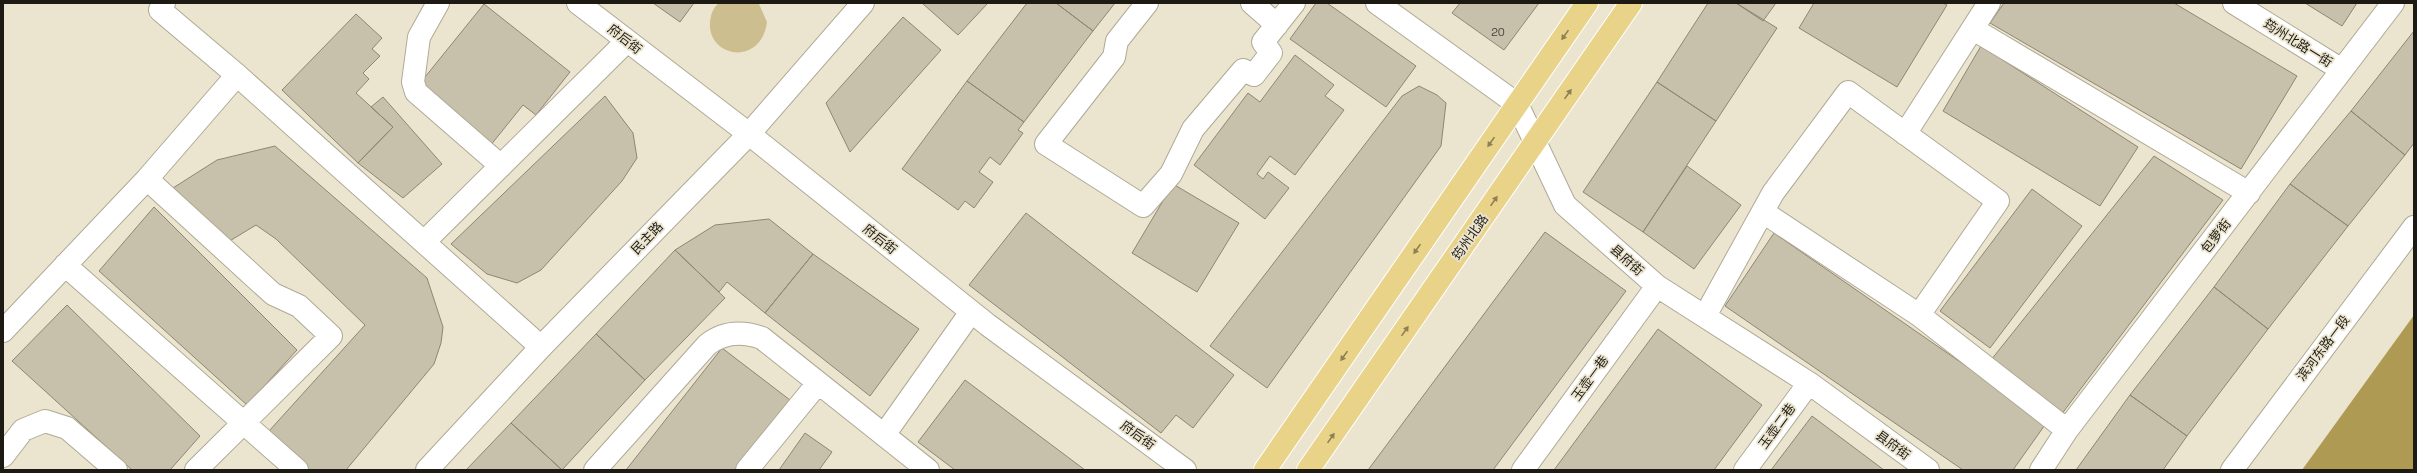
<svg xmlns="http://www.w3.org/2000/svg" width="2417" height="473" font-family="'Space Grotesk','Noto Sans SC',sans-serif">
<style>
.green{fill:#cdbe90}
.water{fill:#af9a54}
.building{fill:#c7c1ac;stroke:#8c8673}
.lines{fill:none;stroke-linecap:round;stroke-linejoin:round}
.minor-casing{stroke:#afa995;stroke-width:24}
.major-casing{stroke:#fff;stroke-width:24}
.minor{stroke:#fff;stroke-width:22}
.major{stroke:#e8d388;stroke-width:22}
.oneway{fill:#8d8053}
.labels{text-anchor:middle;dominant-baseline:central;stroke-width:3.5;stroke-linejoin:round;paint-order:stroke}
.number-label{font-size:11px;fill:#484439}
.street-label{font-size:13px;fill:#1d1a13;stroke:#ebe5d0}
</style>
<rect width="100%" height="100%" fill="#ebe5d0"/>
<!-- green -->
<path class="green" d="M719,3L759,4L767,22C761,70 701,56 711,16C712,11 715,6 719,3Z"/>
<!-- water -->
<path class="water" d="M2414,315V470H2302Z"/>
<!-- building -->
<path class="building" d="M653,3H694L680,22Z
M922,3H988L958,35Z
M1027,3H1056L1093,31L1024,122L967,81Z
M1056,3H1115L1093,31Z
M1316,3H1327L1416,66L1386,107L1290,39Z
M1460,3H1539L1504,50L1452,13Z
M1708,3H1736L1777,28L1716,121L1657,82Z
M1736,3H1776L1763,21Z
M1814,3H1943L1947,5L1897,87L1799,28Z
M2004,3H2174L2297,76L2241,169L1990,23Z
M2305,3H2357L2342,26Z
M484,4L570,72L536,115L523,105L490,146L417,87Z
M356,14L382,38L372,49L380,56L363,73L369,79L356,93L393,127L358,163L282,90Z
M903,17L941,50L850,152L826,103Z
M2414,31V143L2405,155L2351,111Z
M1981,46L2138,147L2100,206L1943,111Z
M1295,55L1334,85L1325,96L1344,110L1295,175L1270,156L1257,174L1263,179L1268,172L1289,188L1265,219L1194,165L1248,93L1260,102Z
M967,81L1024,122L1018,130L1023,133L1000,165L990,157L979,172L993,182L974,208L965,201L958,210L902,169Z
M1657,82L1716,121L1643,232L1583,192Z
M1419,86L1437,95L1446,103L1441,146L1267,388L1210,346L1402,96Z
M605,96L633,133L637,158L622,181L541,270L517,283L487,274L451,244Z
M383,97L442,164L403,198L358,163L393,127L371,107Z
M2351,111L2405,155L2348,226L2290,184Z
M275,146L427,278L443,327L441,343L434,364L346,470H310L269,431L365,325L276,239L256,225L228,242L173,188L217,160Z
M2154,156L2223,200L2058,419L1991,360Z
M1687,166L1741,205L1694,269L1643,232Z
M1173,184L1239,223L1197,292L1132,253Z
M2290,184L2348,226L2268,329L2214,287Z
M2032,189L2082,226L1990,348L1940,311Z
M154,207L297,350L247,405L99,271Z
M1026,213L1234,375L1193,428L1176,415L1161,433L969,285Z
M769,219L813,254L765,313L727,282L719,292L675,250L715,225Z
M1545,232L1626,291L1493,470H1368Z
M1774,233L2047,422L2013,470H1963L1725,306Z
M675,250L725,298L645,380L596,334Z
M813,254L919,329L870,396L765,313Z
M2214,287L2268,329L2187,436L2130,395Z
M67,305L200,436L170,470H132L12,361Z
M1658,329L1762,405L1714,470H1554Z
M596,334L645,380L562,470L511,423Z
M722,348L790,400L735,470H626Z
M965,380L1085,470H955L918,442Z
M2130,395L2187,436L2163,470H2076Z
M1812,416L1884,470H1771Z
M511,423L562,470H466Z
M805,433L832,452L819,470H779Z"/>
<g class="lines">
<!-- minor casing -->
<g class="minor-casing">
<path id="minor" d="M164,3L160,10L237,75L541,347
M438,3L419,37L413,82L416,92L501,166
M578,3L749,134L988,325L1185,470
M1147,3L1117,41L1114,57L1046,144L1143,206L1171,174L1193,129L1243,70L1254,75L1271,53L1263,42L1294,3
M1252,3L1277,25
M1377,3L1517,104L1565,205L1657,286L1809,383L1928,470
M2234,3L2342,70
M1973,29L2249,193
M1905,134L1989,3
M147,179L273,294L299,306L331,336L196,470
M424,242L627,41
M65,265L297,470
M1919,315L2067,430
M1705,316L1773,193L1848,92L1998,201L1919,315L1763,212
M3,331L147,179L237,75
M884,435L971,312
M3,456L23,430L45,421L67,428L116,470
M427,470L541,347L749,134L863,3
M595,470L707,345C723,332 742,331 762,338L928,470
M747,470L818,383
M1523,470L1657,286
M1745,470L1809,383
M2041,470L2067,430L2393,3
M2232,470L2414,227"/>
</g>
<!-- major casing -->
<g class="major-casing">
<path id="major" d="M1265,470L1587,3
M1308,470L1631,3"/>
</g>
<!-- minor -->
<use href="#minor" class="minor"/>
<!-- major -->
<use href="#major" class="major"/>
</g>
<!-- one-way arrows -->
<defs><path id="oneway-solid" d="M-6-.8H1V-3.2L6.5 0L1 3.2V.8H-6Z"/></defs>
<g class="oneway">
<use href="#oneway-solid" transform="translate(1565 35) rotate(125)"/>
<use href="#oneway-solid" transform="translate(1568 94) rotate(-55)"/>
<use href="#oneway-solid" transform="translate(1491 142) rotate(125)"/>
<use href="#oneway-solid" transform="translate(1494 201) rotate(-55)"/>
<use href="#oneway-solid" transform="translate(1417 249) rotate(125)"/>
<use href="#oneway-solid" transform="translate(1405 331) rotate(-55)"/>
<use href="#oneway-solid" transform="translate(1344 356) rotate(125)"/>
<use href="#oneway-solid" transform="translate(1331 438) rotate(-55)"/>
</g>
<g class="labels">
<!-- number labels -->
<g class="number-label">
<text x="1498" y="32">20</text>
</g>
<!-- street labels -->
<g class="street-label">
<text transform="translate(625 39) rotate(38)">府后街</text>
<text transform="translate(2298 43) rotate(32)">筠州北路一街</text>
<text transform="translate(2216 236) rotate(-52)">包萝街</text>
<text transform="translate(1470 237) rotate(-55)">筠州北路</text>
<text transform="translate(647 238) rotate(-46)">民主路</text>
<text transform="translate(880 239) rotate(39)">府后街</text>
<text transform="translate(1627 260) rotate(41)">县府街</text>
<text transform="translate(2323 348) rotate(-53)">滨河东路一段</text>
<text transform="translate(1590 378) rotate(-54)">玉壶一巷</text>
<text transform="translate(1777 426) rotate(-54)">玉壶二巷</text>
<text transform="translate(1138 435) rotate(36)">府后街</text>
<text transform="translate(1893 445) rotate(36)">县府街</text>
</g>
</g>
<!-- border -->
<rect width="2417" height="473" fill="none" stroke="#1d1a13" stroke-width="8"/>
</svg>
